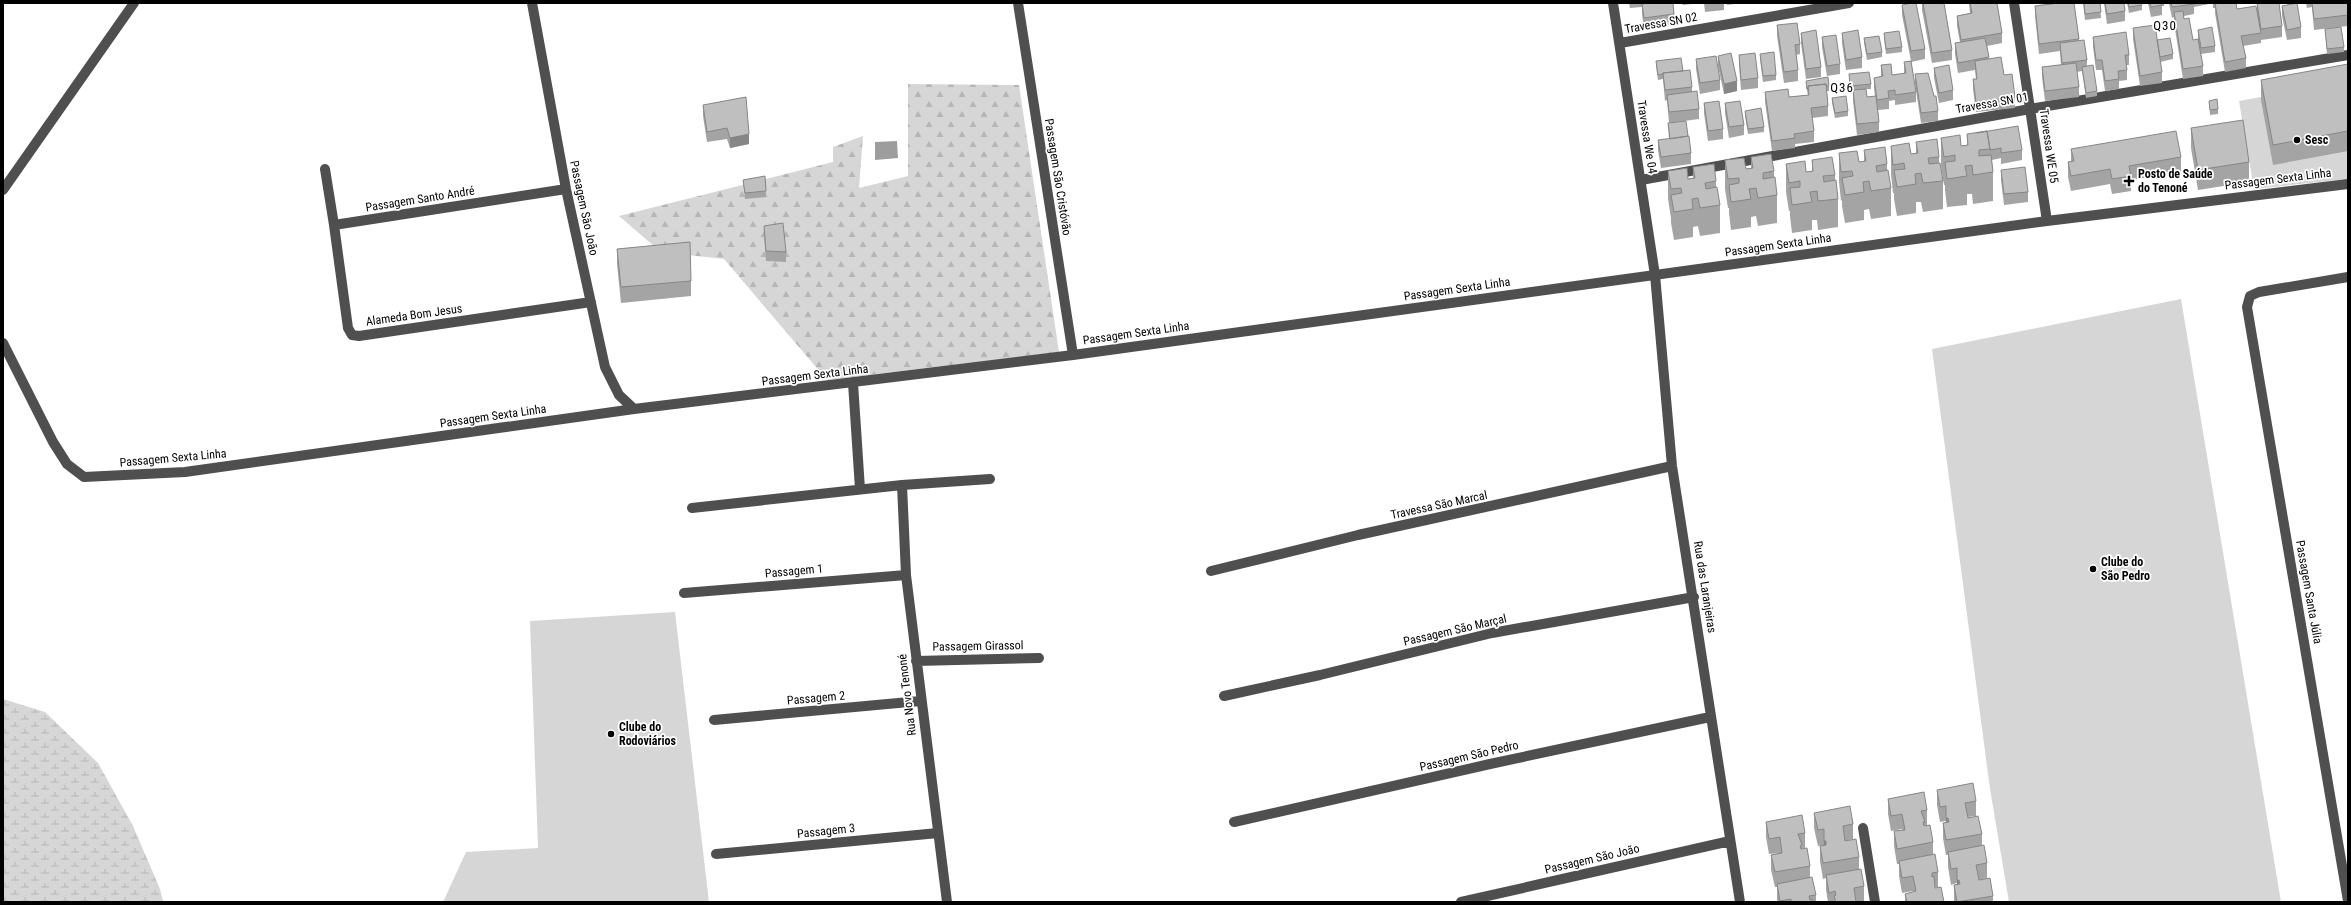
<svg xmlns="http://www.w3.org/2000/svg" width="2351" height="905" font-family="'Roboto Condensed',sans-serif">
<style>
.forest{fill:url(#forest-firs)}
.wetland{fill:url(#wetland-marsh)}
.pitch{fill:#d6d6d6}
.water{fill:#9d9d9d}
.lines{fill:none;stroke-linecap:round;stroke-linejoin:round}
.minor{stroke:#4f4f4f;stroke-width:10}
.wall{fill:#a4a4a4}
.shaded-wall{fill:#868686}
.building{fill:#bfbfbf;stroke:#868686}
.poi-dot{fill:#000;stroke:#fff;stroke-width:1.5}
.labels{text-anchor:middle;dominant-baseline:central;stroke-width:3.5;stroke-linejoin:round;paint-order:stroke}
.street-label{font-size:12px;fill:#000;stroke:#fff}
.poi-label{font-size:12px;font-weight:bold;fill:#000;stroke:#fff;text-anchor:start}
.neighbourhood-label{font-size:13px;letter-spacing:1px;fill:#000;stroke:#fff}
</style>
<defs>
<pattern id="forest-firs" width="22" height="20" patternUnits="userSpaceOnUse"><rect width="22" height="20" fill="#d6d6d6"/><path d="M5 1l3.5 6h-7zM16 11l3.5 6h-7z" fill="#b6b6b6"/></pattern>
<pattern id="wetland-marsh" width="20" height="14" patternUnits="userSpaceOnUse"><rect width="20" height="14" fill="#d6d6d6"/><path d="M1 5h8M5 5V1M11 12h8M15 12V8" fill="none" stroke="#b6b6b6"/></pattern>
</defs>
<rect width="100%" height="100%" fill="#fff"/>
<!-- forest -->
<path class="forest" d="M908,84L1019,85L1059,352L827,380L724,259L661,252L619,216L833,162V147L863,136L859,188L908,176Z"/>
<!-- wetland -->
<path class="wetland" d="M3,699L45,712L98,763L133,826L160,889L163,902H3Z"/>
<!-- pitch -->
<path class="pitch" d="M2348,81V179L2254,189L2239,101Z
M2181,299L2281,902H2009L1990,789L1932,349Z
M675,612L709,902H443L466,852L538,848L530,621Z"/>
<!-- water -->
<path class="water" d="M897,141L898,158L875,160V142Z"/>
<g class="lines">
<!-- minor -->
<path class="minor" d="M532,3L566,189L605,367L619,395L634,409
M1018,3L1073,355
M1613,3L1655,275L1672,466L1740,902
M2014,3L2047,221
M1620,43L1849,3
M325,169L334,225L566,189
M1641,180L2030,109L2348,55
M3,190L134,3
M334,225L348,328L352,335L359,336L591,302
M2348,277L2259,292L2250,296L2247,307L2348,901
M3,343L53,442L67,464L84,477L185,472L634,409L1073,355L2047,221L2348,184
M853,383L860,489
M902,485L906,575L947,902
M692,508L902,485L990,479
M1211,571L1358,535L1672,466
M684,593L906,575
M916,661L1039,658
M1224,696L1320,675L1492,633L1694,597
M714,720L920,701
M1234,822L1490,764L1710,717
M1863,828L1875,902
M716,854L938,833
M1461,902L1730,841"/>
</g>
<!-- wall -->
<path class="wall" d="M1629,3H1673L1674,14V24L1644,28L1642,14V7L1630,8Z
M1682,3H1700L1683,5Z
M1704,3H1724V10L1705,12Z
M1727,3H1741L1727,5Z
M1922,3H1944L1952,50V60L1932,63L1922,10Z
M1969,3H1997L2002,33V43L1987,46L1989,59L2004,75L2015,97V108L1976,112L1973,89V79H1976L1975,70L1958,73L1955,54V43L1960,42L1957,26V16L1970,13Z
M2048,3H2074L2079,40L2087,60V66L2097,91V96L2086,98L2082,71L2077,72L2079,87V97L2045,101L2042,77V67L2061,65L2060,51L2039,54L2035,16V6L2048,4Z
M2083,3H2100L2101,18L2085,20Z
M2104,3H2124L2125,11V21L2107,24Z
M2127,3H2142V10L2129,13Z
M2148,3H2164V6H2162V15L2151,17Z
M2169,3H2209V4L2194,7V14L2184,16V19L2193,40L2198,39V30L2215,46V52L2201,54L2203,66V76L2183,79L2174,23V17L2172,18Z
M2213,3H2236L2237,9L2257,8V3H2279L2282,26V37L2261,40V38V43L2243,46L2246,58V68L2225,72L2215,13V8H2213Z
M2306,3H2348V26L2314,30L2312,7L2307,8Z
M1902,5L1925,49V59L1911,62L1916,92V102L1895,105V100L1889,101V109L1878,110L1879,122V132L1857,135L1853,101V91H1850L1849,74L1871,84V89H1866L1867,97L1875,96L1874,88V78L1881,77V65L1892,75L1904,74V62L1911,61L1902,15Z
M2282,6L2301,27V38L2287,40L2282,16Z
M1777,25L1800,44V54L1796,55L1798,70V81L1784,83L1777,36Z
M2133,28L2173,54V59L2160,62L2162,72V83L2140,86L2133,39Z
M2325,29L2344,47V52L2327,54Z
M1801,33L1821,67V77L1806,79L1801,43Z
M1842,33L1862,57V68L1846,70L1842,43Z
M1884,33L1902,47V52L1886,54L1884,38Z
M1822,37L1840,64V74L1827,76L1822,47Z
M2093,37L2129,55V65H2127V80L2119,81V89L2105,91L2102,70H2096L2093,47Z
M1864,38L1882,52V57L1867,60L1864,43Z
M1760,54L1776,75V80L1763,82L1760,59Z
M1739,55L1758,78V88L1741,90L1739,65Z
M1718,56L1737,91L1724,94L1718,66Z
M1696,59L1720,80V90L1700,94L1696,69Z
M1656,61L1683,71L1692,87V92L1699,109V119L1669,123L1667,100L1665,101L1663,79L1658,80L1656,66Z
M2348,65V151L2273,165L2261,100V80Z
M1934,68L1953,90V100L1939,103L1934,78Z
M1915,74L1934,96L1938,111V121L1921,123L1915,84Z
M1806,81L1829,86V91H1827L1828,106V116L1812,118L1814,131V142L1795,144V148L1772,151L1765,102V92L1789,97L1808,95L1806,86Z
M1832,98L1848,111V116L1835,118L1832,103Z
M2209,101L2218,109V114L2210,115Z
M1704,103L1723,129V139L1708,141L1704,113Z
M1725,103L1744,125V135L1729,138L1725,113Z
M703,105L749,144L730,148L727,139L707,142L703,116Z
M1745,111L1764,127V132L1748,134L1745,116Z
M1668,123L1691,153V164L1661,168L1658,150V140L1669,139Z
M2191,128L2249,162V182L2198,190L2191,148Z
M1967,134L2022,150V160L2001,164V158L1992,160L1993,172V201L1973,204L1972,194H1967V205L1947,207L1945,190V185H1944L1941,166V138L1961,146L1967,145Z
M1916,142L1939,157V163L1943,181V209L1923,212L1921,202H1916V213L1897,216L1894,199V193H1893L1891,174V146L1911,154H1916Z
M2071,149L2181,157V172L2131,180V191L2112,194L2110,184L2071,191L2068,177V162H2071Z
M1864,150L1887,164V170L1891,188V216L1871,219L1869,209L1864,210V220L1845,223L1842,206V200L1841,201L1839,182V153L1859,162L1864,161Z
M1751,157L1774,171V177L1777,195V223L1758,226L1756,216L1751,217V227L1731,230L1729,213V208H1728L1725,189V160L1746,169L1751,168Z
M1812,160L1835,175V181L1838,199V227L1818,230L1817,220H1812V230L1792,233L1790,216V211H1789L1786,192V164L1806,172L1812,171Z
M1693,167L1716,181V187L1720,205V233L1700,236L1698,226L1693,227V237L1674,240L1671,223V218L1668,199V171L1688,179L1693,178Z
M2001,170L2028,192V202L2004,205L2001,180Z
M765,176L766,197L745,199L743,180Z
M764,226L786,252V262L766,261L764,236Z
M617,249L691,281V296L621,303L617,264Z
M1937,790L1976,801V816L1968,817L1982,834V846L1987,863V878L1979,880L1993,896V902H1954V885L1957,884V883L1951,885L1948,867V855H1946L1943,838V823L1946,822V821L1940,822L1937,805Z
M1888,799L1927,810V825H1925V826L1933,842V854L1938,872V887H1935L1944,902H1905V894L1913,892V891L1902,893L1899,876V864H1897L1894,846V831L1902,830V829L1891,831L1888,814Z
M1814,813L1853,824V839L1845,841L1859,857V869L1864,886V901L1861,902H1828L1826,890V878L1823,879L1820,861V846L1824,845L1818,846L1814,828Z
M1766,822L1805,833V848H1802V849L1810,866V878L1816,895V902H1777V887H1775L1771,870V855L1780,853L1769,854L1766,837Z"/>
<!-- shaded-wall -->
<path class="shaded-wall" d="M1737,81V91L1724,94V84Z
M749,134V144L730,148V138Z
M1946,818H1948V833H1946Z
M1824,841H1826V856L1824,857Z
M1957,880H1959V895H1957Z"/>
<!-- building -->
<path class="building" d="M1651,3H1673L1674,14L1644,18L1642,4Z
M1911,3H1916L1925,49L1911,51L1902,5Z
M1923,3H1944L1952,50L1932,53Z
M1970,3H1997L2002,33L1961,40L1957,16L1972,13Z
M2048,3H2058L2049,4Z
M2058,3H2074L2079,39L2039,44L2035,6Z
M2084,3H2100L2101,12L2085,14Z
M2105,3H2124L2125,11L2107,14Z
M2128,3H2142V5L2129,7Z
M2150,3H2162V5L2151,7Z
M2171,3H2194V4L2172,7Z
M2215,3H2236L2237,9L2256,6L2261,33L2241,36L2246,58L2225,62Z
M2257,3H2279L2282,26L2261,29Z
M2297,3L2301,27L2287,30L2282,6Z
M2312,3H2348V15L2314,19Z
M2183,11L2184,19L2189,18L2193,40L2198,39L2203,66L2183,69L2174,12Z
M1797,23L1800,44L1795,45L1798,70L1784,72L1777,25Z
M2155,25L2162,72L2140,76L2133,28Z
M2212,27L2215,46L2201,48L2198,30Z
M2341,27L2344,47L2327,49L2325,29Z
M1816,30L1821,67L1806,69L1801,33Z
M1858,30L1862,57L1846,60L1842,33Z
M1899,31L1902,47L1886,49L1884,33Z
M2126,32L2129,55H2125L2127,70L2118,71L2119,79L2105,81L2102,60H2096L2093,37Z
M1836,35L1840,64L1827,66L1822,37Z
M1879,36L1882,52L1867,54L1864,38Z
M1985,38L1989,57L1958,63L1955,43Z
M2170,38L2173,54L2160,57L2157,40Z
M2084,40L2087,60L2062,63L2060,43Z
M1774,52L1776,75L1763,76L1760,54Z
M1731,53L1737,81L1724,84L1718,56Z
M1755,53L1758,78L1741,80L1739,55Z
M1716,56L1720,80L1700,83L1696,59Z
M2001,57L2004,75L2012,74L2015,97L1976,102L1973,79H1977L1975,61Z
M1681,58L1683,71L1663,73V74L1658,75L1656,61Z
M1911,61L1916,92L1895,95V90L1888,91L1889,98L1877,100L1874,78L1883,76L1881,65L1891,64L1892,75L1906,73L1904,62Z
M2076,63L2079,87L2045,91L2042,67Z
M2348,64V131L2273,145L2261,80Z
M1949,65L1953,90L1939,93L1934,68Z
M2093,65L2097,91L2086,93L2082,67Z
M1690,70L1692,87L1665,90L1663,73Z
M1869,72L1871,84L1850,86L1849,74Z
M1928,73L1934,96H1936L1938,111L1921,113L1915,74Z
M1828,77L1829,86H1826V84L1808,86V89H1807L1806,81Z
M1826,84L1828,106L1811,108L1814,131L1794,134L1795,138L1772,141L1765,92L1788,89L1789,97L1809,95L1808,86Z
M1866,89L1867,97L1876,96L1879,122L1857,124L1853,90Z
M1697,91L1699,109L1669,112L1667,95Z
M1846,96L1848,111L1835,113L1832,98Z
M746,97L749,134L730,138L727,128L707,132L703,105Z
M2217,99L2218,109L2210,110L2209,101Z
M1719,101L1723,129L1708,131L1704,103Z
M1740,101L1744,125L1729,127L1725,103Z
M1761,108L1764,127L1748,129L1745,111Z
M2243,120L2249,162L2198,170L2191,128Z
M1686,121L1688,136L1670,139L1668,123Z
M2018,126L2022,150L2001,153V148L1990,150L1987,131L1977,133Z
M1987,131L1990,149L1979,150V156L1991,155L1993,172L1973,175L1972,165L1965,166L1967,176L1947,179L1945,162L1955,161V155L1944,157L1941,138L1960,135L1961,146L1968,145L1967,134Z
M2176,131L2181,157L2129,166L2131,176L2112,179L2110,169L2071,176L2068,162L2074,161L2071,149Z
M1689,136L1691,153L1661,157L1658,140Z
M1937,139L1939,157L1928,158L1929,164L1940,163L1943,181L1923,183L1921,173L1915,174L1916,184L1897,187L1894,170L1905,169L1904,163L1893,165L1891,146L1909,143L1911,154L1918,153L1916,142Z
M1885,147L1887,164L1876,166L1877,172L1888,170L1891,188L1871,191L1869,181L1863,182L1864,192L1845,195L1842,178L1853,176L1852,171L1841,172L1839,153L1857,151L1859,162L1866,161L1864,150Z
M1771,154L1774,171L1763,173V179L1775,177L1777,195L1758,198L1756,188L1749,189L1751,199L1731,202L1729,185L1739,183V178L1728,179L1725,160L1744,158L1746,169L1753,168L1751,157Z
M1832,157L1835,175L1823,176L1824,182L1836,180L1838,199L1818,201L1817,191L1810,192L1812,202L1792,205L1790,188L1800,187V181L1789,183L1786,164L1805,161L1806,172L1813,171L1812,160Z
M1714,164L1716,181L1705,183L1706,189L1717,187L1720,205L1700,208L1698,198L1692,199L1693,209L1674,212L1671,195L1682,193L1681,188L1671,189L1668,171L1687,168L1688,179L1695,178L1693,167Z
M2025,167L2028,192L2004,194L2001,170Z
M765,176L766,191L745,193L743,180Z
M783,223L786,252L766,251L764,226Z
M690,242L691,281L621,287L617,249Z
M1973,783L1976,801L1965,803L1968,818L1978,816L1982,834L1946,840L1943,823L1949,822L1948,818H1946V806L1940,807L1937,790Z
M1924,792L1927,810L1921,811L1925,822H1923L1924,826L1930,825L1933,842L1897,849L1894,831L1905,830L1902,814L1891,816L1888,799Z
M1850,806L1853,824L1843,826L1845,841L1856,839L1859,857L1823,863L1820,846L1826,845V841H1824V829L1818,830L1814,813Z
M1802,815L1805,833L1798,834L1802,845L1800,846L1801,849L1807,848L1810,866L1775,872L1771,855L1782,853L1780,837L1769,839L1766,822Z
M1984,845L1987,863L1976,865L1979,880L1990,878L1993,896L1957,902L1954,885L1960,884L1959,880H1957V868L1951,869L1948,852Z
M1935,854L1938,872L1932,873V877L1934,876L1935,888L1941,887L1944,902H1907L1905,894L1916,891L1913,876L1902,878L1899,861Z
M1861,869L1864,886L1854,888L1856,902H1836L1834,896L1836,895L1835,891L1829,893L1826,875Z
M1812,877L1816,895L1809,896L1810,900L1812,899V902H1791V899L1780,901L1777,884Z"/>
<!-- markers -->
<g class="poi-dot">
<circle cx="2297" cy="140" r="4"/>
<path d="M2127 175h4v4h4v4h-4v4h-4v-4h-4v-4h4z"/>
<circle cx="2093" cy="569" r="4"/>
<circle cx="611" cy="734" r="4"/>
</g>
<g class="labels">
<!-- street labels -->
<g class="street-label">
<text transform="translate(1661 23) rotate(-10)">Travessa SN 02</text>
<text transform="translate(1992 103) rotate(-10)">Travessa SN 01</text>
<text transform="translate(1647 137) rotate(81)">Travessa We 04</text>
<text transform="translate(2049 146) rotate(82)">Travessa WE 05</text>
<text transform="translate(1058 177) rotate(81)">Passagem São Cristóvão</text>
<text transform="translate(2278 179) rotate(-7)">Passagem Sexta Linha</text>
<text transform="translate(420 199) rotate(-9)">Passagem Santo André</text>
<text transform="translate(584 208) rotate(78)">Passagem São João</text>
<text transform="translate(1778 245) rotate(-8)">Passagem Sexta Linha</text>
<text transform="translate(1457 289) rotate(-8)">Passagem Sexta Linha</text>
<text transform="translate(414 315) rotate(-8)">Alameda Bom Jesus</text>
<text transform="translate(1136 333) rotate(-8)">Passagem Sexta Linha</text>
<text transform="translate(815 375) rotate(-7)">Passagem Sexta Linha</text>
<text transform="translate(493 416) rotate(-8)">Passagem Sexta Linha</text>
<text transform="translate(173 458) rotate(-5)">Passagem Sexta Linha</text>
<text transform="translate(1439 505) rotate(-12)">Travessa São Marcal</text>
<text transform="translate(794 571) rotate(-5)">Passagem 1</text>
<text transform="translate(1705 587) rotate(81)">Rua das Laranjeiras</text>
<text transform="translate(2309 592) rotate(80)">Passagem Santa Júlia</text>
<text transform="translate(1455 630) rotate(-13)">Passagem São Marçal</text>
<text transform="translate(978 646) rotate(-1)">Passagem Girassol</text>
<text transform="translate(907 695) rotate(-97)">Rua Novo Tenoné</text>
<text transform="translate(816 698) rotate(-5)">Passagem 2</text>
<text transform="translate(1469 756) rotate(-13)">Passagem São Pedro</text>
<text transform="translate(826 831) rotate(-6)">Passagem 3</text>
<text transform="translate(1592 859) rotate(-13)">Passagem São João</text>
</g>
<!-- poi labels -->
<g class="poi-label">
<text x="2305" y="140">Sesc</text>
<text x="2138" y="174">Posto de Saúde<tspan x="2138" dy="14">do Tenoné</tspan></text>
<text x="2101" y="562">Clube do<tspan x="2101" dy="14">São Pedro</tspan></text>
<text x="619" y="727">Clube do<tspan x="619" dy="14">Rodoviários</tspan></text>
</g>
<!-- neighbourhood labels -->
<g class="neighbourhood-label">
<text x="2165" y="25">Q30</text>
<text x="1842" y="87">Q36</text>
</g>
</g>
<!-- border -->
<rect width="2351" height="905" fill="none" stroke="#000000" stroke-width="8"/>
</svg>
